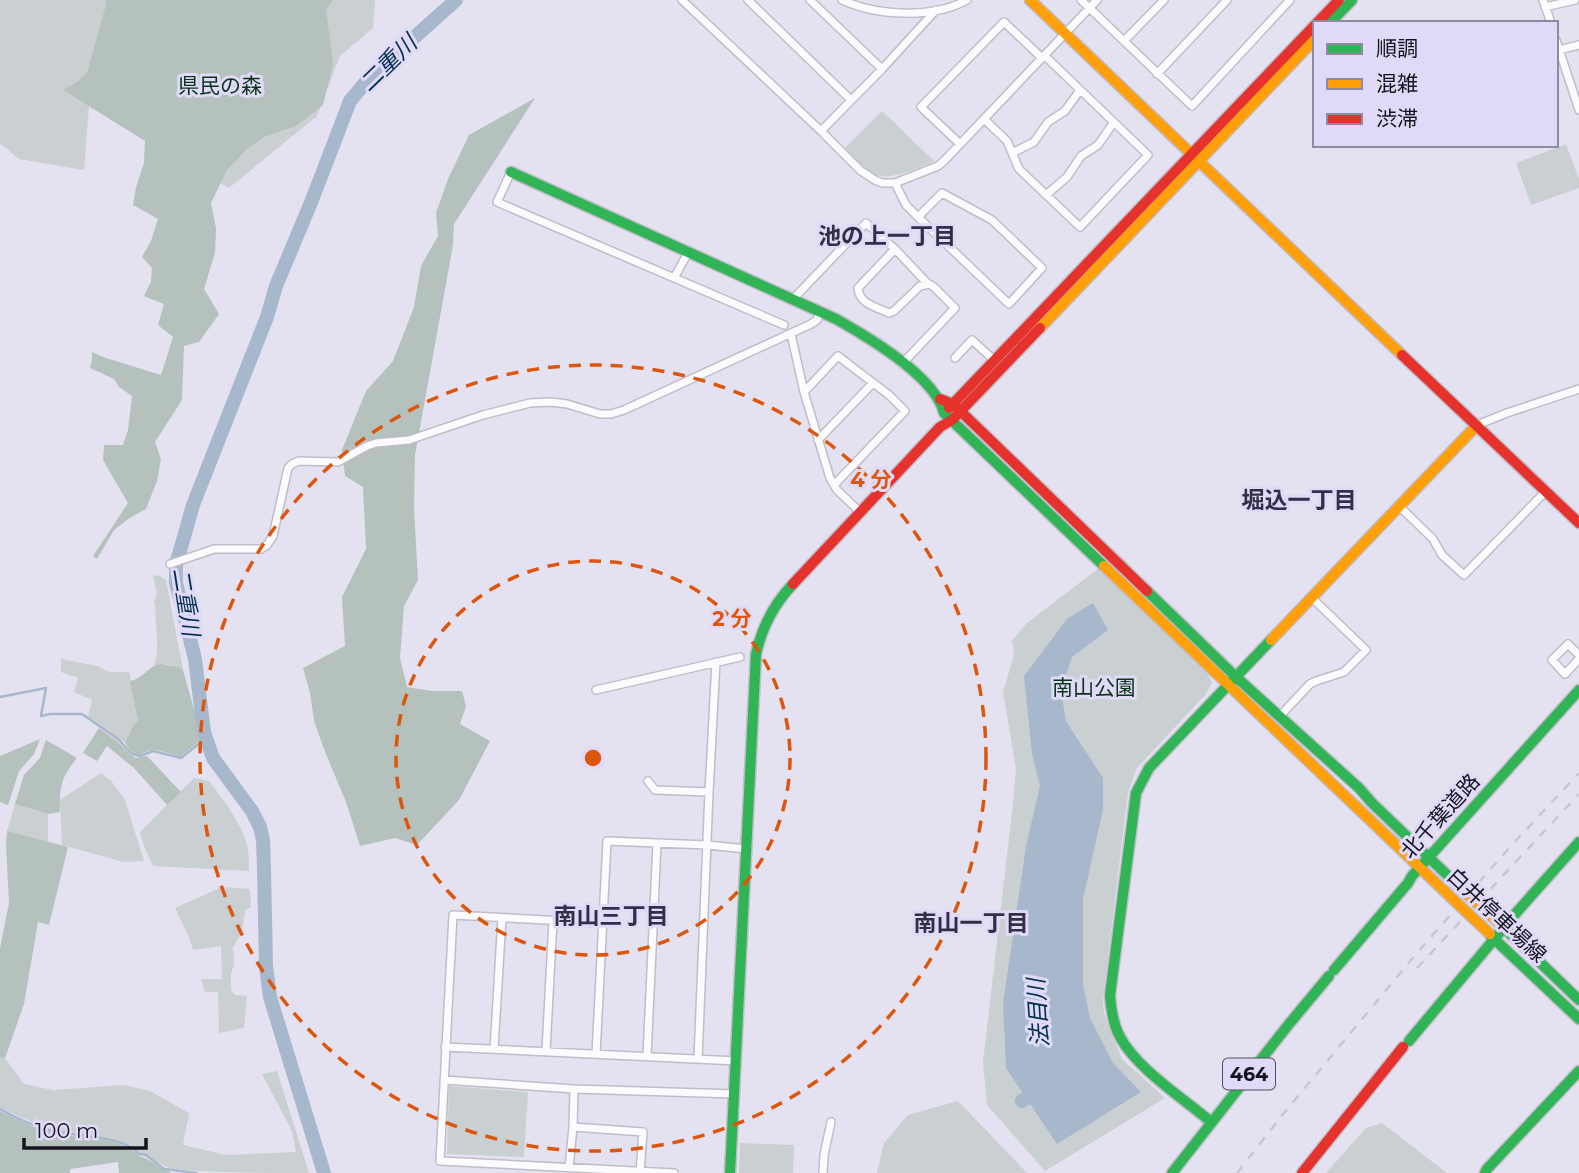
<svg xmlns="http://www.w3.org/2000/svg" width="1579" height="1173" font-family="Montserrat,'Noto Sans JP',sans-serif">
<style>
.green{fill:#cad0d1}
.forest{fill:#b5c1bc}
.water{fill:#a8b8cc}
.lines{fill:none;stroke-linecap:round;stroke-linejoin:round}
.stream{stroke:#a8b8cc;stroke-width:2.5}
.river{stroke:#a8b8cc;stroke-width:14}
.street-casing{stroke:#c0bdc9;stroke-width:10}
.fast-casing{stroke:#c0bdc9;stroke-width:13}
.slow-casing{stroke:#c0bdc9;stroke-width:13}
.jam-casing{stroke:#c0bdc9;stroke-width:13}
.street{stroke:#fbfafd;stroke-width:7}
.fast{stroke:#30b455;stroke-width:10}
.slow{stroke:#ff9f0a;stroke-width:10}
.jam{stroke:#e5322d;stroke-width:10}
.rail{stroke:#c8c7cc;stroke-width:2.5;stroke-dasharray:9 9;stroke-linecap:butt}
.slow-bridge-casing{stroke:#c0bdc9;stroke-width:13;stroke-linecap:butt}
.slow-bridge{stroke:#ff9f0a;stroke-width:10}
.ring{fill:none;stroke:#dd560d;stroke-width:3.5;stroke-dasharray:12 9}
.labels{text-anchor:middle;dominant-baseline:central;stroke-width:6;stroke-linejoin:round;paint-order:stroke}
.shield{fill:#e0daf8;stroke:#524f5f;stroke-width:2}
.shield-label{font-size:19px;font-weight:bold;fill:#15131d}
.park-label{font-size:21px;fill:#0a3516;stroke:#e0daf8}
.street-label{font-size:21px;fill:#15131d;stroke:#e0daf8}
.water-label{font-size:23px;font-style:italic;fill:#02314e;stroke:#e0daf8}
.neighbourhood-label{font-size:23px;font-weight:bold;fill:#332e45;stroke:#e0daf8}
.centre{fill:#dd560d;stroke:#e0daf8;stroke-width:3.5}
.ring-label{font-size:21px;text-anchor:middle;font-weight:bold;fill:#dd560d;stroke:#e0daf8;stroke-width:6;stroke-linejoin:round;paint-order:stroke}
</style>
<rect width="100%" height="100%" fill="#e4e1f1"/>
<!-- green -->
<path class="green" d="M0,0H375L373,28L340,56L317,116L229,188L89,106L84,170L19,159L0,143Z
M882,111L934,161C919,167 890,182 874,174C863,169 854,156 845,148Z
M1566,144L1579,179V188L1531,205L1516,163Z
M1099,568L1208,674L1212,683L1206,694L1137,768L1128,792L1103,998L1104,1013L1122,1059L1165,1098L1045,1171L987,1105L983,1062L1013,804L1016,768L1003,692L1014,655L1012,640L1027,623Z
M153,575L160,576L166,580L183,670C175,664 164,664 154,665C159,652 157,639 156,625C155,617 157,610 154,602L157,594Z
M61,659L97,666L109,672H129L138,721L133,726L125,743L88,717L92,700L74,692L78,678L61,672Z
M101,773L112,782L125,800L144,861L124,862L62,845L60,800Z
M194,778L209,781C224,801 242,823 248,849C249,856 249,864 249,871L153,866L144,846L140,832Z
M15,804L48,814V842L7,831Z
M222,887L250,889L251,907L245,910L242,933L233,947L234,965L231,973V990L235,995L247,996L244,1028L219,1033L218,992H205L201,979H222L221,946L193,950L189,937L175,908Z
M0,1057L5,1058L24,1084L53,1090L124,1085L150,1091L189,1113L183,1145L226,1155L296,1152L292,1131L262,1074L277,1071L309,1173C264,1173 218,1173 173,1169C160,1167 153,1155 140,1154L136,1147L118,1141L48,1129L0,1108Z
M449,1086L528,1092L524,1157L447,1154Z
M958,1101L1027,1173H877L884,1143L908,1115Z
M1382,1123L1447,1173H1326L1366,1128Z
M740,1143L794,1145L793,1173H739Z"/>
<!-- forest -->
<path class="forest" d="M106,0H333L326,10L333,64L323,105L296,126L266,136L247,149L227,170L211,203L216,228L215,253L204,289L219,314L199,342L184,346L182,400L155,442L161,459L157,481L146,509L131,517L114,530L97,559L93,556L128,503L103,460L104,445H123L128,430L132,396L119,387L114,379L90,368L92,360V352L106,358L161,375L173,337L158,325L164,304L144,296L151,282L152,268L142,257L151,241L158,219L133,205L136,187L144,163L145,141L63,90L76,83L87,73L106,5Z
M535,98L454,224L453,245L415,455L414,509L418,580L404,606L400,658L407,687L431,691H462L466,706L460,724L490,741L459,800L417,845L395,838L360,846L346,802L324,749L314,721L310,693L303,668L345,646L342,597L366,549L363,487L345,476L342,450L366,391L393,361L402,338L414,307L421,266L438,236L436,213L448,179L469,135Z
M160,664L179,667L183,670L201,734L202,739L180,757C173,755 164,751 156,750C139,749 140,765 125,743L133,726L138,721L130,681C143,679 148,666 160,664Z
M99,728L117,741L132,756L136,758L147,756L181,792L167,805L134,768L107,746L97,761L83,753Z
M40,739L34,754L19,771L8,805L0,802V756Z
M46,740L77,758C60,779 60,786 60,812L48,814L15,804L24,775L40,758Z
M7,831L68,847L49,925L38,922L24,1004L5,1058L0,1057V948L9,903L6,843Z
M0,1111C14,1118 30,1126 45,1131C72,1140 120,1134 139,1156C151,1159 159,1169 171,1172V1173H119L118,1162L70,1169V1173H0Z"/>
<!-- water -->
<path class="water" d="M1093,603L1108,630L1072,657L1061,690L1066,721L1103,778V810L1083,899V984L1090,1018L1113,1063L1141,1092L1057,1144L1006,1068L1003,1004L1026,846L1040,786L1032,754L1024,676L1067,619Z"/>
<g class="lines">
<!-- stream -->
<path class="stream" d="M0,697L46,688L41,716L50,714H82L118,739L132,754L140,756L153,751L181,758L206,738
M0,1109C14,1117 30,1124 45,1129C69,1137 125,1135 139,1154L146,1155L164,1169L197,1173"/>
<!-- river -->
<path class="river" d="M1022,1101L1042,1089
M324,1173L270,997L266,966L264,868L263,840L260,827L252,811L213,758L204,732L195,659L176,583V565L193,505L267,317L276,286L312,200L350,101L370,77L456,0"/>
<!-- street casing -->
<g class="street-casing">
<path id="street" d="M682,0L821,131L861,171L875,180L882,183H895L938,166L944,161L1097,0
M748,0L851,100
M810,0L882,69
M842,0C877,16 933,19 967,0
M1081,0L1192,106L1290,0
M1543,0L1551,23
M1545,7L1575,0
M1556,40L1579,110
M1124,41L1164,0
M1559,50L1579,45
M1157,74L1227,0
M984,119L1007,141L1019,169L1080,227L1148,155L1045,56
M821,131L882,69L936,10
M960,144L921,107L1004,22L1042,58
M1012,153L1034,142L1048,122L1065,111L1080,90
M511,172L497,202L784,325
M895,183L906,205L918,217L1009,304L1042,268L992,220L942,193L918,217
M1046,195L1067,177L1081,156L1098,145L1114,122
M895,249L858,288C859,304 876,307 889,313L894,311L920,286L929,284L934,287L955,308L902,364
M674,278L689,251
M794,298L866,223L895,249L928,284
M791,334L804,392L830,478L837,490L859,511
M955,358L972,340L994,360
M804,392L838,356L889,395L905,411L834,485
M1477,425L1507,413L1579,389
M818,440L872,384
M1399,506L1433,539L1442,555L1464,575L1546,491
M170,564L214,549H261L267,545L273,536L288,468L292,464L299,461L338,462L367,446L376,443L409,440L483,415L530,403L551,402L567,404L600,414H611L624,410L811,324L817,320L821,311
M1579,655L1568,644L1552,660L1565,674L1579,659
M596,690L740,657
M1279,717L1310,684L1316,681L1344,672L1366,650L1312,598
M648,781L655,790L709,792L698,1059
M709,792L716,662
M603,923L453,915L440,1161L674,1173
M445,1047L737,1061
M494,1049L502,918
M546,1051L553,921
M596,1054L607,841L707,845L747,849
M647,1056L657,844
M444,1080L574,1089L735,1094
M573,1127L643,1132L640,1173
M569,1168L573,1127L574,1089
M823,1173L824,1155L831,1122"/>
</g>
<!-- fast casing -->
<g class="fast-casing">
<path id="fast" d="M1330,23L1352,0
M511,172L836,319C868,337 935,376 944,413L1104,566
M1147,591L1236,677L1359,788L1372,803L1466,893
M1499,923L1579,1000
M1490,935L1579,1019
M1334,970L1408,883L1412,876L1579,690
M1409,1041L1516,913L1579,842
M1211,1122C1183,1098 1137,1069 1120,1037C1113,1024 1111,1010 1110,995L1136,793L1149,768L1271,640
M730,1173L756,654C762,627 774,604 793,584
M1172,1173L1289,1024L1329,976
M1485,1173L1487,1169L1579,1071"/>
</g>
<!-- slow casing -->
<g class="slow-casing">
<path id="slow" d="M1030,0L1402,355
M1040,328L1315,39
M1104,566L1457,903
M1271,640L1477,425"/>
</g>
<!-- jam casing -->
<g class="jam-casing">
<path id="jam" d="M1317,23L1339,0
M1402,355L1579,523
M940,399L953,404L1147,591
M949,408L1315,25
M793,584L940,427L952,420L1040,328
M1302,1173L1403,1047"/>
</g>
<!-- street -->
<use href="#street" class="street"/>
<!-- fast -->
<use href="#fast" class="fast"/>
<!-- slow -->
<use href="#slow" class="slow"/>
<!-- jam -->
<use href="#jam" class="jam"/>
<!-- rail -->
<path class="rail" d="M1417,968L1579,794
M1237,1173L1284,1113L1417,953L1510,847L1579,773"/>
<!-- slow-bridge casing -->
<g class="slow-bridge-casing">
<path id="slow-bridge" d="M1466,893L1499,923
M1457,903L1490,934"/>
</g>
<!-- slow-bridge -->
<use href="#slow-bridge" class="slow-bridge"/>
</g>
<!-- distance rings -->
<g class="ring">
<circle cx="593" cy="758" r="197"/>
<circle cx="593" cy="758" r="393"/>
</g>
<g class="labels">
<!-- shield labels -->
<rect class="shield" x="1223" y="1058.5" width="52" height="31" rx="5"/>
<g class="shield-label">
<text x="1249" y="1074">464</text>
</g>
<!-- park labels -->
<g class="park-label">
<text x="220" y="85">県民の森</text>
<text x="1094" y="687">南山公園</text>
</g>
<!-- street labels -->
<g class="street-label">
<text transform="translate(1440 816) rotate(-48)">北千葉道路</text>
<text transform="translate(1497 915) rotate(43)">白井停車場線</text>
</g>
<!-- water labels -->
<g class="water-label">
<text transform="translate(388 63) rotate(-44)">二重川</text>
<text transform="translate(186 602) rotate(81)">二重川</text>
<text transform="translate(1038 1013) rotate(-94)">法目川</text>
</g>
<!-- neighbourhood labels -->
<g class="neighbourhood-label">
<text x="887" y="236">池の上一丁目</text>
<text x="1299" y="500">堀込一丁目</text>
<text x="611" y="916">南山三丁目</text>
<text x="971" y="923">南山一丁目</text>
</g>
</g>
<circle cx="593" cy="758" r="10" class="centre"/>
<g class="ring-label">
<text x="871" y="487">4 分</text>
<text x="732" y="626">2 分</text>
</g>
<!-- legend -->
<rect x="1313" y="21" width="245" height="126" fill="#e0daf8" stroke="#8f8aa0" stroke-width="2"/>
<rect x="1327" y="44" width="35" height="10" fill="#30b455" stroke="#8f8aa0" stroke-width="2"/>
<text x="1376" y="56" font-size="21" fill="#15131d">順調</text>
<rect x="1327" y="79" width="35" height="10" fill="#ff9f0a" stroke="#8f8aa0" stroke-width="2"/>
<text x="1376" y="91" font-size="21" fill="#15131d">混雑</text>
<rect x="1327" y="114" width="35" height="10" fill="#e5322d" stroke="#8f8aa0" stroke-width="2"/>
<text x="1376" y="126" font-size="21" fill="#15131d">渋滞</text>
<!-- scale -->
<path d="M24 1138v10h122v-10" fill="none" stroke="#15131d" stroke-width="3.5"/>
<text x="35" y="1138" font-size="21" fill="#15131d" stroke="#e0daf8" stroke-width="5" paint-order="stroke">100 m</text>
</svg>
